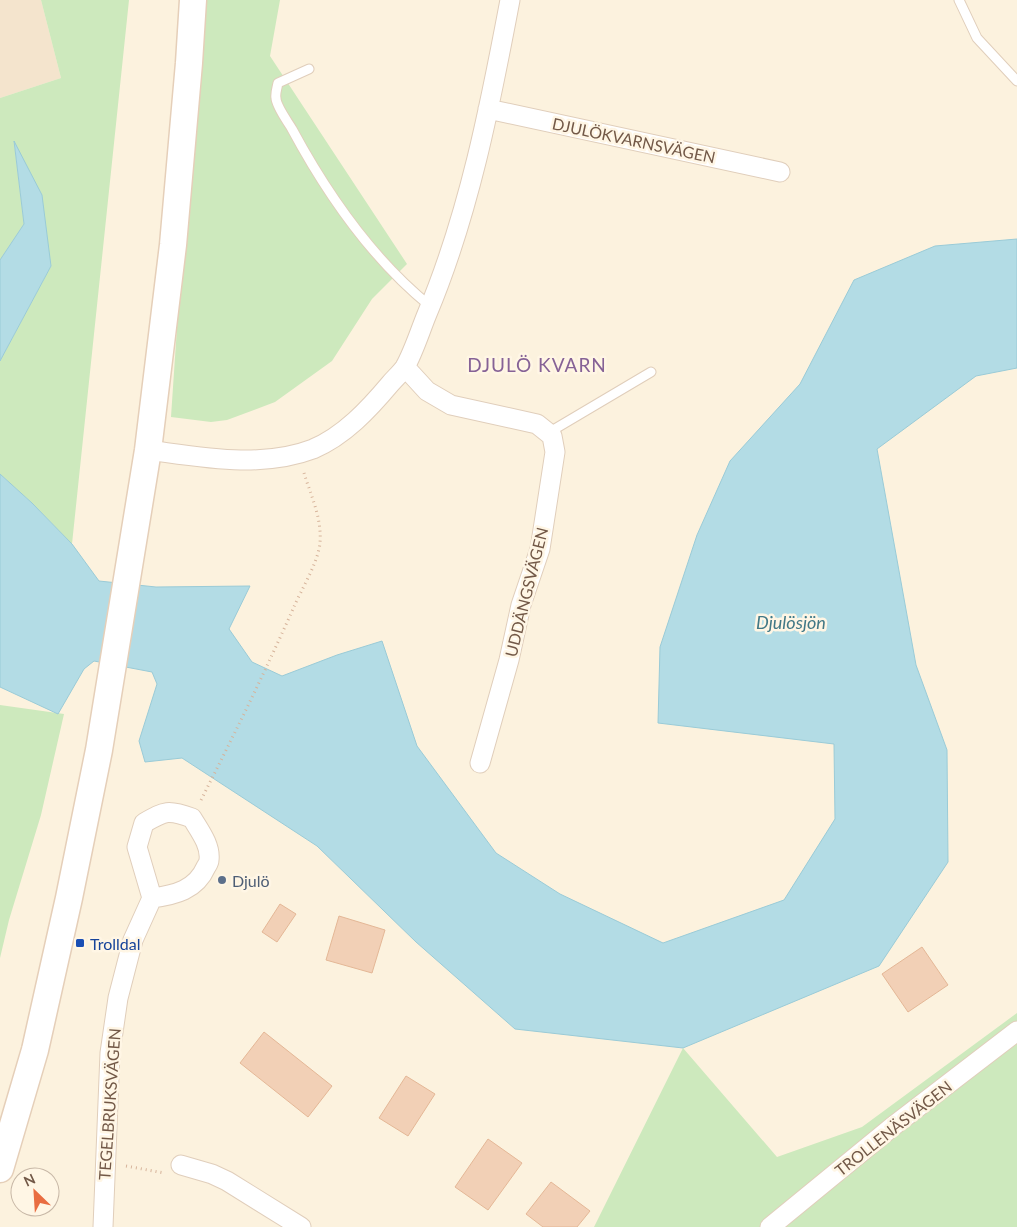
<svg xmlns="http://www.w3.org/2000/svg" width="1017" height="1227" font-family="Lato,sans-serif">
<style>
.residential{fill:#f4e4cd}
.green{fill:#cde9bd}
.water{fill:#b3dce5;stroke:#9acbd7}
.building{fill:#f2d0b6;stroke:#e4b796}
.lines{fill:none;stroke-linecap:round;stroke-linejoin:round}
.lane-casing{stroke:#e0cebb;stroke-width:11}
.street-casing{stroke:#e0cebb;stroke-width:21}
.secondary-casing{stroke:#e5cfb9;stroke-width:29}
.path{stroke:#d6b39a;stroke-width:3;stroke-dasharray:1 4;stroke-linecap:butt}
.lane{stroke:#fff;stroke-width:9}
.street{stroke:#fff;stroke-width:19}
.secondary{stroke:#fff;stroke-width:26}
.service-dot{fill:#5c6f8a;stroke:#fff6e5;stroke-width:2}
.transit-dot{fill:#1a4fb4;stroke:#fff6e5;stroke-width:2}
.labels{text-anchor:middle;dominant-baseline:central;stroke-width:5;stroke-linejoin:round;paint-order:stroke}
.street-label{font-size:16px;fill:#725847;stroke:#fff6e5}
.service-label{font-size:16px;fill:#4e5e75;stroke:#fff6e5;text-anchor:start}
.transit-label{font-size:16px;fill:#164399;stroke:#fff6e5;text-anchor:start}
.water-label{font-size:18px;font-style:italic;fill:#417886;stroke:#fff6e5}
.quarter-label{font-size:19px;letter-spacing:1px;fill:#866296;stroke:#fff6e5}
</style>
<rect width="100%" height="100%" fill="#fcf2de"/>
<!-- residential -->
<path class="residential" d="M0,0H41L61,78L0,98Z"/>
<!-- green -->
<path class="green" d="M41,0H129L72,544L32,503L0,474V361L51,266L14,142L24,224L0,260V98L61,78Z
M199,0H280L270,56L407,264L372,299L332,361L275,402L227,420L211,422L171,417Z
M0,705L64,714L41,815L9,920L0,958Z
M1017,1013V1227H594L683,1048L777,1157L862,1127Z"/>
<!-- water -->
<path class="water" d="M14,141L42,195L51,266L0,361V260L24,224Z
M1017,239V368L976,376L877,449L916,665L947,750L948,862L879,966L683,1048L515,1029L416,942L317,846L182,758L145,762L139,741L157,684L152,672L94,661L84,669L58,714L0,687V474L32,503L72,544L99,581L156,587L250,586L229,629L252,662L282,676L337,655L382,641L417,746L496,853L560,894L663,943L784,900L835,819L834,744L658,723L660,647L697,535L730,461L800,384L854,280L935,246Z"/>
<!-- building -->
<path class="building" d="M280,904L296,914L277,942L262,932Z
M339,916L385,930L372,973L326,960Z
M922,947L948,985L908,1012L882,974Z
M264,1032L332,1086L308,1117L240,1063Z
M406,1076L435,1094L408,1136L379,1118Z
M488,1139L522,1163L488,1210L455,1187Z
M551,1182L590,1211L577,1227H543L526,1214Z"/>
<g class="lines">
<!-- lane casing -->
<g class="lane-casing">
<path id="lane" d="M959,0L977,38L1017,81
M309,69L278,83C277,88 275,94 276,98C276,106 288,122 292,129C327,194 372,259 430,306
M548,433L651,372"/>
</g>
<!-- street casing -->
<g class="street-casing">
<path id="street" d="M488,109L780,172
M405,367L427,391L451,405L537,424L552,436L555,452L540,549L521,605L509,660L480,763
M148,450C201,457 261,469 313,449C344,436 369,409 390,384C395,378 401,373 405,367C414,351 420,331 427,314C469,214 490,106 510,0
M181,1165L212,1174L227,1181L301,1227
M103,1227L110,1053L118,998L133,940L152,898L137,847L144,823C165,811 168,809 192,818C199,830 211,845 209,860C209,863 207,865 206,867C196,890 175,895 152,898
M770,1227L892,1127L1017,1031"/>
</g>
<!-- secondary casing -->
<g class="secondary-casing">
<path id="secondary" d="M0,1169L35,1050L69,898L99,750L148,450L173,245L189,63L193,0"/>
</g>
<!-- path -->
<path class="path" d="M201,800C233,737 264,674 293,609C301,590 318,563 320,543C322,518 311,496 304,473
M126,1166L164,1173"/>
<!-- lane -->
<use href="#lane" class="lane"/>
<!-- street -->
<use href="#street" class="street"/>
<!-- secondary -->
<use href="#secondary" class="secondary"/>
</g>
<!-- markers -->
<circle class="service-dot" cx="222" cy="880" r="5"/>
<rect class="transit-dot" x="75" y="938" width="10" height="10" rx="2.5"/>
<g class="labels">
<!-- street labels -->
<g class="street-label">
<text transform="translate(634 140) rotate(12)">DJULÖKVARNSVÄGEN</text>
<text transform="translate(526 592) rotate(-76)">UDDÄNGSVÄGEN</text>
<text transform="translate(109 1104) rotate(-86)">TEGELBRUKSVÄGEN</text>
<text transform="translate(893 1128) rotate(-38)">TROLLENÄSVÄGEN</text>
</g>
<!-- service labels -->
<g class="service-label">
<text x="232" y="880">Djulö</text>
</g>
<!-- transit labels -->
<g class="transit-label">
<text x="90" y="943">Trolldal</text>
</g>
<!-- water labels -->
<g class="water-label">
<text x="791" y="622">Djulösjön</text>
</g>
<!-- quarter labels -->
<g class="quarter-label">
<text x="537" y="364">DJULÖ KVARN</text>
</g>
</g>
<!-- north arrow -->
<g transform="translate(35 1192) rotate(335)"><circle r="24" fill="#fff6e5" stroke="#c7b7a6"/>
<path d="M0-4L9 19L0 12L-9 19Z" fill="#e96d41"/>
<text y="-8" font-size="14" font-weight="bold" text-anchor="middle" fill="#725847">N</text>
</g>
</svg>
